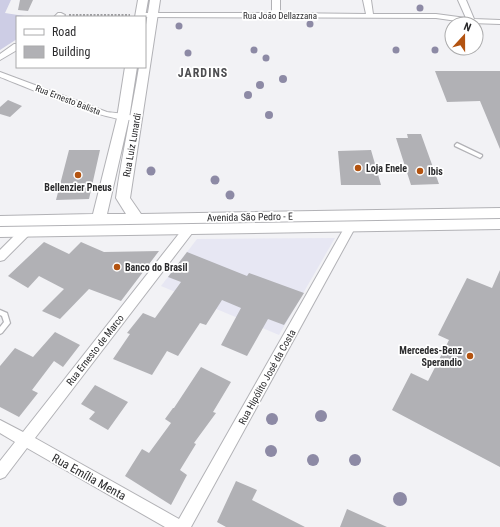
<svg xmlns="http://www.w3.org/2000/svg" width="500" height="527" font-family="'Roboto Condensed',sans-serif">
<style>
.built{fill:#e7e7f3}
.green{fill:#cdcde5}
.building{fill:#b1b1b5}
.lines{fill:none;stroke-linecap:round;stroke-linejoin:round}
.lane-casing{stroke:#b2b2b6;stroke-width:2.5}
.street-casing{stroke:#b2b2b6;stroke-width:2}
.secondary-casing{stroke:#b2b2b6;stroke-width:2}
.path{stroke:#9e9ea1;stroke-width:2;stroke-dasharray:2 1.5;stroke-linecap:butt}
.lane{fill:#fff;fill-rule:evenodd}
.street{fill:#fff;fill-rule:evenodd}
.secondary{fill:#fff;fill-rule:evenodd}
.tree{fill:#8d8aa5}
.poi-dot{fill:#b35310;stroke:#fff;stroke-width:1.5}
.labels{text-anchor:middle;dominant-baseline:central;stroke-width:3.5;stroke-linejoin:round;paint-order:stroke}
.far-street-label{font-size:9px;fill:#2b2b2d;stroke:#fff}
.street-label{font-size:10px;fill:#2b2b2d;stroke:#fff}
.poi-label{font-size:10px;font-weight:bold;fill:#2b2b2d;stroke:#fff;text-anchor:start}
.far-district-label{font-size:12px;font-weight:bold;letter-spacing:1px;fill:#4d4d50;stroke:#fff}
.near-street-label{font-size:12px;fill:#2b2b2d;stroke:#fff}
</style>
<rect width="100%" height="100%" fill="#f2f2f5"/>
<!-- built -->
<path class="built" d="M335,238L279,335L161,286L197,239Z"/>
<!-- green -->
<path class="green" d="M0,0H11L5,13L31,17H17V39L0,50Z"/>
<!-- building -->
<path class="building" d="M20,0H33L28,11L18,10Z
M435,71H500V149L480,101L447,102Z
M8,100L22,106L10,117L0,114V107Z
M407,134H421L439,184L411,185L396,138H408Z
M69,150H100L89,199L56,200Z
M371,150L381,185H341L338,151Z
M44,242L69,254L81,242L104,252L159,251L121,301L89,289L60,319L42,311L64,289L39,276L28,288L8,276Z
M187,252L247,276L249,273L304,293L284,325L268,319L247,356L221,345L241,308L222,300L206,325L200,323L178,356L167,351L152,375L113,359L130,334L127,333L143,313L155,318L181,282L168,277Z
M500,270V467L392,410L411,373L428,381L449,340L438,335L467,278L492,288Z
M55,332L80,345L63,367L54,361L32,390L38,393L19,417L0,407V366L15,348L33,357Z
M201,367L231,382L213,412L216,413L194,443L196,444L180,470L187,475L171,505L125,476L142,449L149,453L171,423L165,419L173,408H174Z
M95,385L128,402L108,430L89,419L95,412L81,404Z
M236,481L257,490L252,500L305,527H226L217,522Z
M347,509L387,527H340Z"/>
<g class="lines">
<!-- lane casing -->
<g class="lane-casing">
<path id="lane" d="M457,143L482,155V156L480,158L478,157L455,146V145Z
M0,310L7,313L10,323L2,333L0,334V327L4,322L2,316L0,315Z"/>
</g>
<!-- street casing -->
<g class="street-casing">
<path id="street" d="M272,0H280V13L366,14L363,0H371L373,14H436L466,18L458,0H466L474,19L500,20V24L471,23L436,18L145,17H137L136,15L140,13H272Z
M58,13H61L65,15L63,17H54Z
M14,44H17V50L0,60V54Z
M0,72L107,112C114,113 133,114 136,118C125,130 19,84 0,77Z
M351,222L355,223L356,226L191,527H165L27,448L5,477L0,479V461L15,442L0,433V420L23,432L185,226H193L194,229L193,232L35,438L179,519L347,223Z
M26,227L30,228L31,231L30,234L4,260L0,261V250L22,228Z"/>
</g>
<!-- secondary casing -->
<g class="secondary-casing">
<path id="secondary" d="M138,0H148L145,17H135Z
M150,0H160L130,198L141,214L500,208V218L0,226V216L93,214L117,118L125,67H137L129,118L107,214H126L116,198C122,154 132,111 139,67H145V31Z
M500,219V229L0,237V227Z"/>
</g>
<!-- path -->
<path class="path" d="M69,15H130"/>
<!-- lane -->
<use href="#lane" class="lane"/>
<!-- street -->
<use href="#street" class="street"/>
<!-- secondary -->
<use href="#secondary" class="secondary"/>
</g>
<!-- trees -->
<g class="tree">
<circle cx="420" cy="8" r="3.5"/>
<circle cx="310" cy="24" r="3.5"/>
<circle cx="179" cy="26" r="3.5"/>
<circle cx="254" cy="50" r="3.5"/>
<circle cx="396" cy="50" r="3.5"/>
<circle cx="435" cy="50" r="3.5"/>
<circle cx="188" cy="53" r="3.5"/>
<circle cx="266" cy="58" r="3.5"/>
<circle cx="283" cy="79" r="4"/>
<circle cx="260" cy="85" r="4"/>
<circle cx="248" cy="95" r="4"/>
<circle cx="269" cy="115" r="4"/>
<circle cx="151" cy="171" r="4.5"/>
<circle cx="215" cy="180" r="4.5"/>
<circle cx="230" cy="195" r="4.5"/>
<circle cx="321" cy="416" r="6"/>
<circle cx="272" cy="419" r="6"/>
<circle cx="271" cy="451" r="6"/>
<circle cx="313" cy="460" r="6"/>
<circle cx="355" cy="460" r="6"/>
<circle cx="400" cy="499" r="7"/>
</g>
<!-- markers -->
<g class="poi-dot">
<circle cx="358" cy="168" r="4"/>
<circle cx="420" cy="171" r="4"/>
<circle cx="78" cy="175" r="4"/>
<circle cx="117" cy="267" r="4"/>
<circle cx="470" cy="356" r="4"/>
</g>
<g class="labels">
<!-- far-street labels -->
<g class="far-street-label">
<text x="280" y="16">Rua João Dellazzana</text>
<text transform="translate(68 100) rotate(21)">Rua Ernesto Balista</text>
</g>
<!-- street labels -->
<g class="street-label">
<text transform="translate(132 145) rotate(-80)">Rua Luiz Lunardi</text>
<text transform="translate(250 217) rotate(-1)">Avenida São Pedro - E</text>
<text transform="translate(95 350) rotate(-52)">Rua Ernesto de Marco</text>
<text transform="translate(267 377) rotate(-61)">Rua Hipólito José da Costa</text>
</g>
<!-- poi labels -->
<g class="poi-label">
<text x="366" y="168">Loja Enele</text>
<text x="428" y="171">Ibis</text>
<text x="78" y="187" text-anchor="middle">Bellenzier Pneus</text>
<text x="125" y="267">Banco do Brasil</text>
<text x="462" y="350" text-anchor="end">Mercedes-Benz<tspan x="462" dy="12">Sperandio</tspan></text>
</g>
<!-- far-district labels -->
<g class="far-district-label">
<text x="203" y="73">JARDINS</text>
</g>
<!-- near-street labels -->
<g class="near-street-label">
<text transform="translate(89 477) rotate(29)">Rua Emília Menta</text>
</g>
</g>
<!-- legend -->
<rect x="16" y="16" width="130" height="52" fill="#ffffff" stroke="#aaaaab"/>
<rect x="24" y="29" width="20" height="6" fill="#ffffff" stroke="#aaaaab"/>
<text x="52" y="36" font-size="12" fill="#2b2b2d">Road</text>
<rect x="24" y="46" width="20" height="12" fill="#b1b1b5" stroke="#aaaaab"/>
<text x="52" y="56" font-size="12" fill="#2b2b2d">Building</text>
<!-- north arrow -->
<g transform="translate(464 36) rotate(21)"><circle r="19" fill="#ffffff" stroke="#aaaaab"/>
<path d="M0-3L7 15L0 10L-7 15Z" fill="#b35310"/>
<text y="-6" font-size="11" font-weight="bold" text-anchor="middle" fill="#2b2b2d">N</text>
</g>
</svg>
